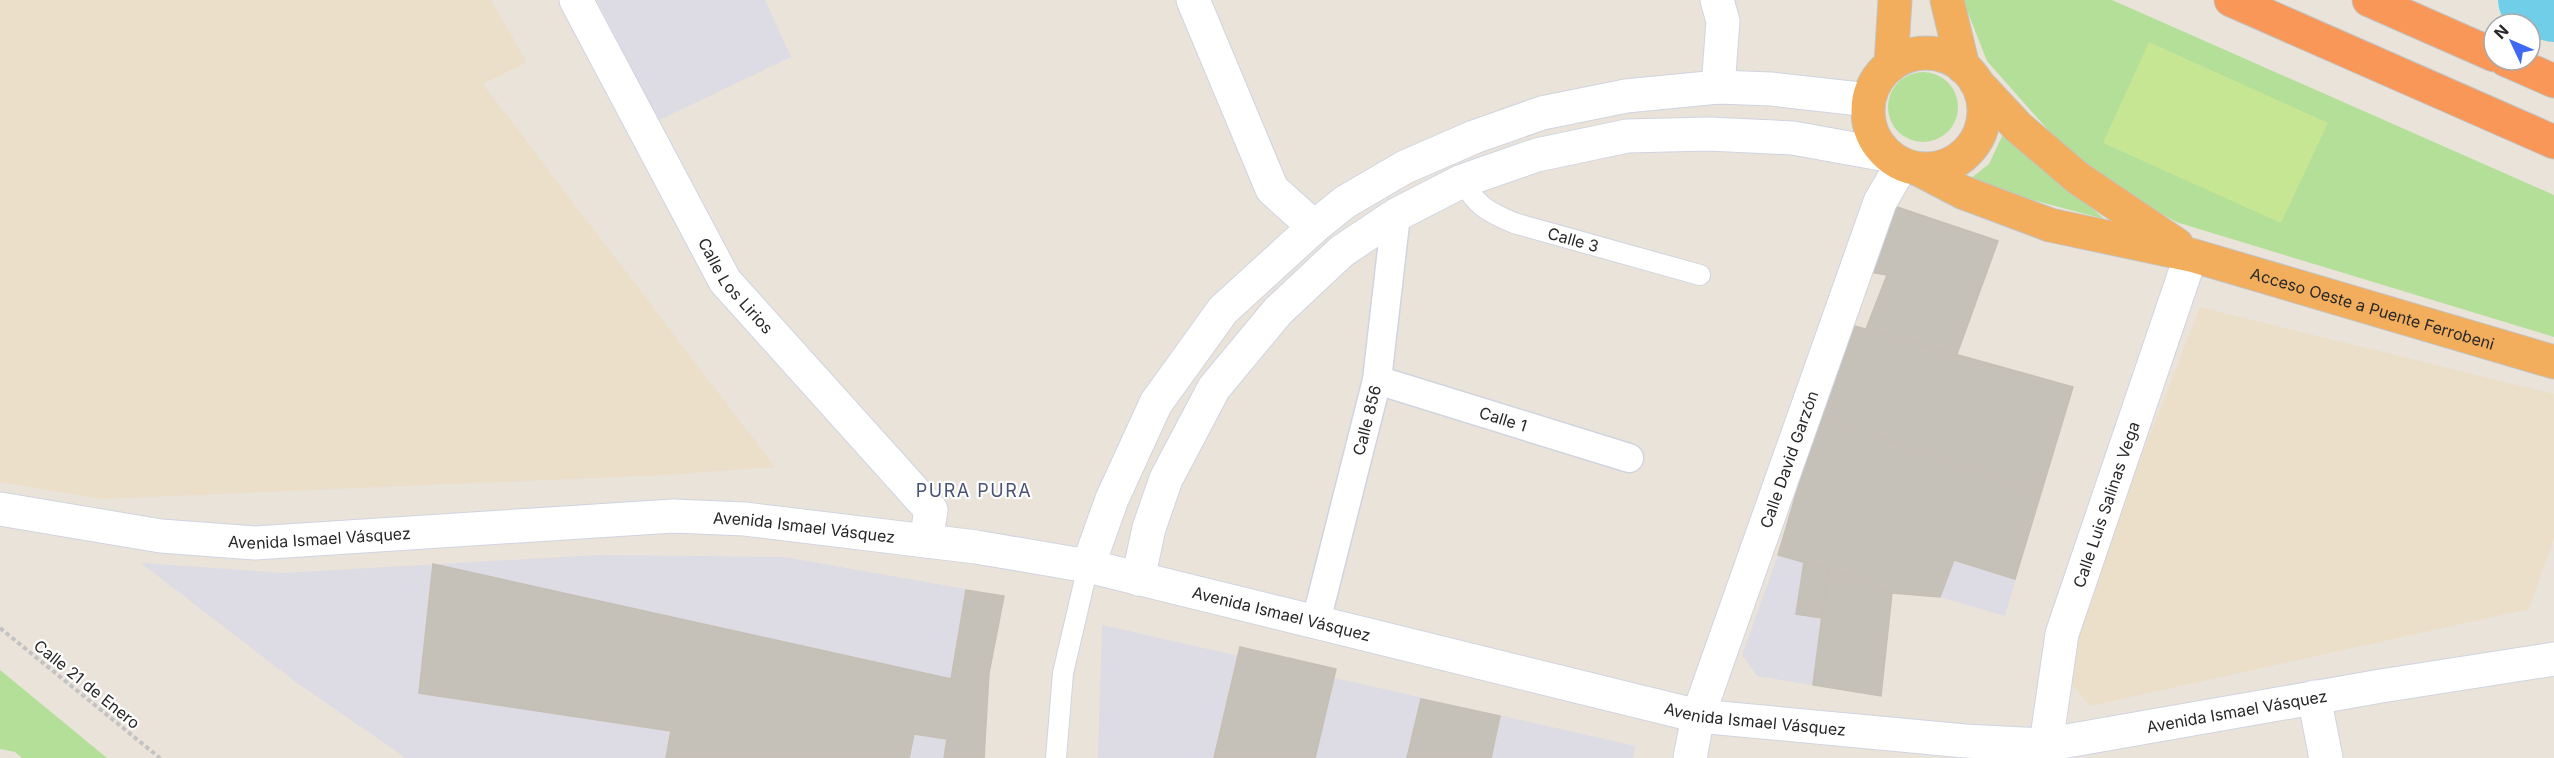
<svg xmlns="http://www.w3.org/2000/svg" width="2554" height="758" font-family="Inter,sans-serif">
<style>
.industrial{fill:#dddbe3}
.education{fill:#ecdfca}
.green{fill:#b3df98}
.pitch{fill:#c7e694}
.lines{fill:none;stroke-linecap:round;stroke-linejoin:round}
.river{stroke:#70cee9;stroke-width:70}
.building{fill:#c5c1b9;stroke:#c5bfb4;stroke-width:1.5}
.service-casing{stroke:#d0d4e1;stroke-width:22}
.pedestrian-casing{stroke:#d0d4e1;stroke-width:31}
.minor-casing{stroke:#d0d4e1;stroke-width:35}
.tertiary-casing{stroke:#d0d4e1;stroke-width:35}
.secondary-casing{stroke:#d0d4e1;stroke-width:35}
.trunk-casing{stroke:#c3c3c3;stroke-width:35}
.motorway-casing{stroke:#c3c3c3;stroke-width:35}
.path{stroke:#c3c3c3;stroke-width:4;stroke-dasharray:4.5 3;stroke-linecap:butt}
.service{stroke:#fff;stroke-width:20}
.pedestrian{stroke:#fff;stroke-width:28}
.minor{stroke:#fff;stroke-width:33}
.tertiary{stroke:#fff;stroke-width:33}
.secondary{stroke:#fff;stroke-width:33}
.trunk{stroke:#f2ae5c;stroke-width:33}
.motorway{stroke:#f89758;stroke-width:33}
.labels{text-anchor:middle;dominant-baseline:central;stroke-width:4.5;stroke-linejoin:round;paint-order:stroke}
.street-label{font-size:16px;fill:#282828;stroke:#fff}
.neighbourhood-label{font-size:18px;letter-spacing:1.5px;fill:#4b5477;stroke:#fff}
</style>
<rect width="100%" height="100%" fill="#eae3da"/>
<!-- industrial -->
<path class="industrial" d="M597,0H765L791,57L657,121Z
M1819,417L2041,493L2005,616L1940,597L1892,593L1881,696L1757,676L1742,655L1778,555Z
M599,555L785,557L1004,596L989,673L984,758H406L293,680L141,563L283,573Z
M1102,625L1635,746L1633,758H1098Z"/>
<!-- education -->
<path class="education" d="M0,0H491L527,62L483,84L775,467L665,475L102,499L0,482Z
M2200,307L2554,394V539L2529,609L2090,706L2071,683L2076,623Z"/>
<!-- green -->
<path class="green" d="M1963,0H2112L2554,195V337L2176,222L2079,165L1987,61Z
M1888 107a35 35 0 1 1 70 0a35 35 0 1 1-70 0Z
M2005,130L2104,219L1966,182L1989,164Z
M0,670L107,758H22L15,752L0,749Z"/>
<!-- pitch -->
<path class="pitch" d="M2149,42L2328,123L2281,223L2103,143Z"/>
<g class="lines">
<!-- river -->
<path class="river" d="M2533,0L2554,7"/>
</g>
<!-- building -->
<path class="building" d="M1894,206L1998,241L1957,354L1866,329L1887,275L1869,272Z
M1851,325L2073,387L2041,493L1819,417Z
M1819,417L2041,493L2015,579L1954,560L1940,597L1892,593L1828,569L1778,555Z
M1804,562L1828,569L1822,618L1796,614Z
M433,564L951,679L966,590L1004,596L989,673L984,758H944L947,739L914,734L909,758H666L671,731L419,693Z
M1828,569L1892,593L1881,696L1813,685Z
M1240,647L1336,669L1315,758H1214Z
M1421,699L1500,716L1491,758H1407Z"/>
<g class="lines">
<!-- service casing -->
<g class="service-casing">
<g id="service">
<path id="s1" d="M1462,181C1477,206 1488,212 1514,223L1700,275"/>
<path d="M1056,758L1063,673L1088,566"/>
</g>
</g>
<!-- pedestrian casing -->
<g class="pedestrian-casing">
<g id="pedestrian">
<path id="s2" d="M1377,380L1629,458"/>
<path id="s3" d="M1316,621L1377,380L1396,215"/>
</g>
</g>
<!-- minor casing -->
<g class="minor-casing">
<g id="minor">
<path id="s4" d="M576,0L725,281L931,510L926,541"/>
<path d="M1193,0L1272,189L1314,227"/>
<path d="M1717,0L1723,21L1718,87"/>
<path d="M2314,697L2326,758"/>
<path id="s5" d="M1690,758L1698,716L1880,202L1902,164"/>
<path id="s6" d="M2044,758L2062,634L2191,255"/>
</g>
</g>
<!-- tertiary casing -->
<g class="tertiary-casing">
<path id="tertiary" d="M1088,566L1112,499L1156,403L1223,310L1314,227L1345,202L1405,167L1474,137L1542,113L1626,96L1718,87L1771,89L1869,100
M1138,579L1149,528L1166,479L1214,388L1278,311L1342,251L1396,215L1462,181L1537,155L1627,136L1709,134L1793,138L1887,155"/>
</g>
<!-- secondary casing -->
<g class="secondary-casing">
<g id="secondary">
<path id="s7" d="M0,509L161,536L255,543L673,516L745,519L976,547L1088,566L1698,716L1965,741L2044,745L2381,686L2554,659"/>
</g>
</g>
<!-- trunk casing -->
<g class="trunk-casing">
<g id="trunk">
<path d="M1947,0L1963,67"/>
<circle cx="1926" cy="111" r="58"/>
<path d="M1891,65L1895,0"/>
<path d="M1976,82L2018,127L2078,178L2177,245"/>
<path id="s8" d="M1918,169L1962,192L2050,225L2191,255L2554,362"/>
</g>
</g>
<!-- motorway casing -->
<g class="motorway-casing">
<path id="motorway" d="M2231,0L2554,142
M2369,0L2494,55
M2506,60L2554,81"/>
</g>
<!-- path -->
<path class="path" d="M0,628L160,758"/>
<!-- service -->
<use href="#service" class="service"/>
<!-- pedestrian -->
<use href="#pedestrian" class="pedestrian"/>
<!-- minor -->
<use href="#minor" class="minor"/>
<!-- tertiary -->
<use href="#tertiary" class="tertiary"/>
<!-- secondary -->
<use href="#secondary" class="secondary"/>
<!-- trunk -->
<use href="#trunk" class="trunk"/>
<!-- motorway -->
<use href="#motorway" class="motorway"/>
</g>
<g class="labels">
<!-- street labels -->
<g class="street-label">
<text stroke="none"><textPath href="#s1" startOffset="130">Calle 3</textPath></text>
<text stroke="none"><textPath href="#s4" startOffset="328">Calle Los Lirios</textPath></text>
<text stroke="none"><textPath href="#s8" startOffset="477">Acceso Oeste a Puente Ferrobeni</textPath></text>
<text stroke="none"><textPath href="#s2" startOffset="132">Calle 1</textPath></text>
<text stroke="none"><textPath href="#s3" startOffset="207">Calle 856</textPath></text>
<text stroke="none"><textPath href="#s5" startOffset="315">Calle David Garzón</textPath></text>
<text stroke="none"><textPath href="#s6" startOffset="262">Calle Luis Salinas Vega</textPath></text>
<text stroke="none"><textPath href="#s7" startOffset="808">Avenida Ismael Vásquez</textPath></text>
<text stroke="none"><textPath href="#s7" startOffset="322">Avenida Ismael Vásquez</textPath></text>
<text stroke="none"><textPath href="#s7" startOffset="1294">Avenida Ismael Vásquez</textPath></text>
<text transform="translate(87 684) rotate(39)">Calle 21 de Enero</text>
<text stroke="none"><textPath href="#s7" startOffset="2266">Avenida Ismael Vásquez</textPath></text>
<text stroke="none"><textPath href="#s7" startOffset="1780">Avenida Ismael Vásquez</textPath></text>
</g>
<!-- neighbourhood labels -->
<g class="neighbourhood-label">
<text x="974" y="490">PURA PURA</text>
</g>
</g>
<!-- north arrow -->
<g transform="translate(2512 42) rotate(314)"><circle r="28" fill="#ffffff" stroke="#a9a9a9" stroke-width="1.5"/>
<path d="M0-4.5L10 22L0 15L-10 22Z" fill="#3f68f3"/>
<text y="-9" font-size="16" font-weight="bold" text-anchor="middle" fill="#282828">N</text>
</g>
</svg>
